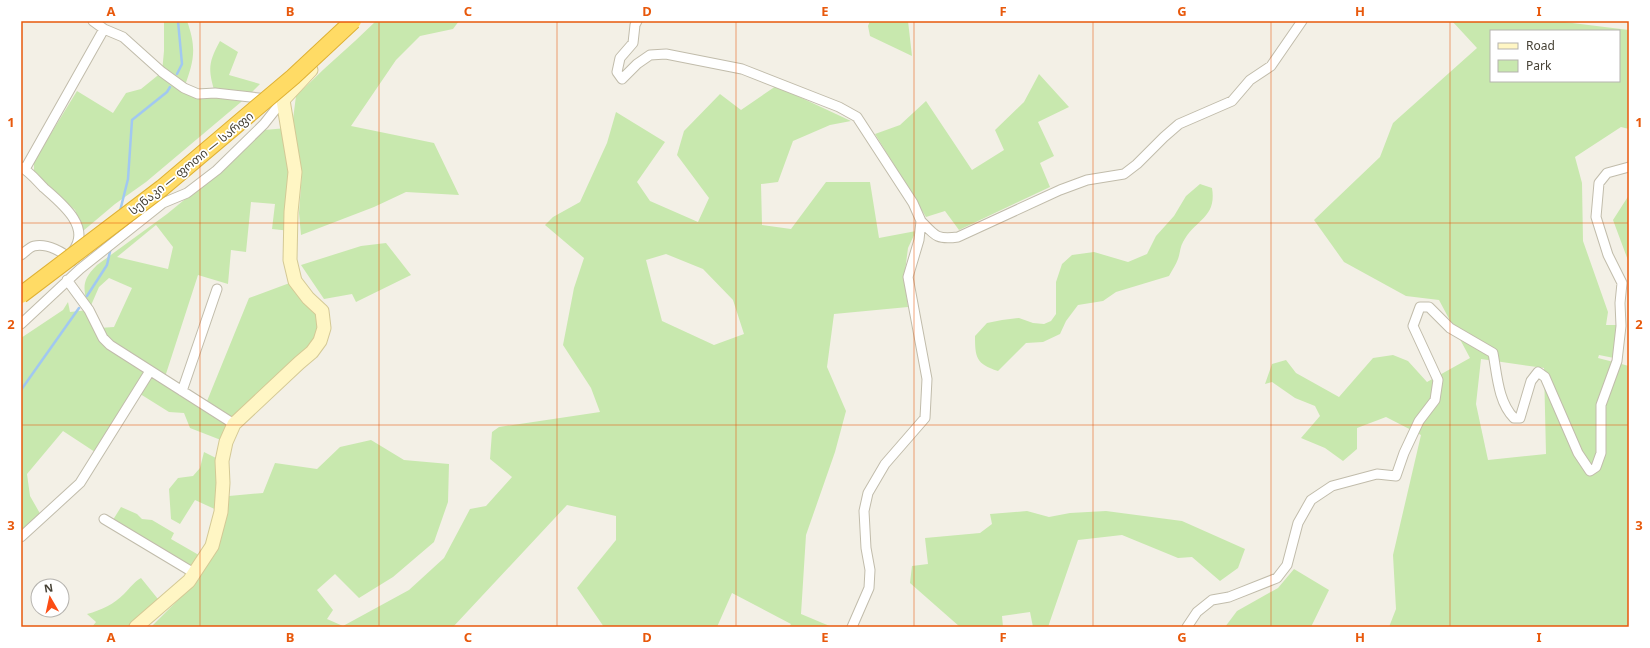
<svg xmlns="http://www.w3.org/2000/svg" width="1650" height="648" font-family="'Noto Sans','Noto Sans Georgian',sans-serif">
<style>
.green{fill:#c8e8ae;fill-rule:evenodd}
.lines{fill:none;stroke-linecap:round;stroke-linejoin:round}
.stream{stroke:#a1c8f1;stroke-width:2.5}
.street-casing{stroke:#c1bcab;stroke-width:11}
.secondary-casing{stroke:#d4c995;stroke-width:15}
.street{stroke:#fff;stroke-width:9}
.secondary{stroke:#fff6c4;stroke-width:13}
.highway-bridge-casing{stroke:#dfb134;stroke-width:18;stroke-linecap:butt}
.highway-bridge{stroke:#ffdb65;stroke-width:16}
.grid{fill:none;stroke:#e8590c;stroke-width:1;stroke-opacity:0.55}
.labels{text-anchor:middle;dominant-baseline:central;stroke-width:3.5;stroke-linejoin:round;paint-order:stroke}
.street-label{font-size:12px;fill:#464135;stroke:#fff}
.neatline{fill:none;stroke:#e8590c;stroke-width:1.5}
.grid-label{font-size:13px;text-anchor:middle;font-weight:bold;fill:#e8590c}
</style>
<rect width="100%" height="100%" fill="#f3f0e6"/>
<!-- green -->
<path class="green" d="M164,21H187C197,49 194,61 184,88L215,93C208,70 208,63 220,41L238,52L229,75L260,84L247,97L146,182L115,204L83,231L75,210L34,176V161L77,91L113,113L126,93L141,89L162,72L164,51Z
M376,21H459L453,29L420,36L396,60L351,126L434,143L459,195L406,192L374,207L301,235L299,213L302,172L292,127L296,96L324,69L355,41Z
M870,21H908L912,56L870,36L868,26Z
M1452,21H1556L1629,30V129L1621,127L1575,157L1582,183L1583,241L1608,312L1606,325H1617L1614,358L1599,355L1598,358L1629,366V627H1389L1396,609L1393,555L1421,435L1386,417L1357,428V449L1343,461L1325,448L1301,438L1320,416L1315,406L1295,398L1272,382L1265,384L1272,364L1286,360L1296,373L1339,397L1373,358L1393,355L1408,361L1427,382L1470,358L1439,300L1406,296L1344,262L1314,220L1380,157L1393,123L1477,48ZM1491,31H1619V81H1491ZM1481,359L1544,368L1546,454L1488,460L1476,404Z
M1039,74L1069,107L1038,122L1054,156L1040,163L1050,187L959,230L945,211L926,217L875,134L900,125L926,101L972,170L1004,150L995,130L1024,102Z
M776,86L851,121L830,125L793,141L778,182L761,184L762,225L791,229L826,182H870L879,238L916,231L908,248L904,279L908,307L834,314L827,367L846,411L835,452L806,535L801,614L832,627H789L791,624L732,593L717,627H604L577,588L616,540V516L567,505L453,627H151L192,586L217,550L224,511L229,496L263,493L275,463L317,469L340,447L371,440L404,460L449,464L448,502L434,542L393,577L359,598L335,574L317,590L333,610L327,619L343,626L409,590L444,558L470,509L486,506L512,477L490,459L492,432L499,427L600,412L591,388L563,345L574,288L584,258L545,225L553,217L580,202L607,143L616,112L665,142L637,182L650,201L698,222L709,198L677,155L684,131L720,94L741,110ZM666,254L703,269L733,300L744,334L714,345L662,321L646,260Z
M287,128L291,231L272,229L275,204L251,202L246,252L231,250L228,284L198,275L164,380L205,406L249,298L295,281L308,298L324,328L299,363L226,442L190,428L184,413L169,412L137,392L98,454L63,431L27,474L30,496L42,517L21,537V338L63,310L68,302L70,312L88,310C84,288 80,282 97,265L167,214L217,173L264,130ZM156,225L173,247L168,269L117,257ZM109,278L132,288L114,327L99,328L89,310L99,287Z
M1200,184L1212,188C1217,218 1195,219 1183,242C1180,247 1180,254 1178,259C1176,265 1172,270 1169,276L1116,292L1103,301L1078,305L1066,321L1060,334L1043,342L1026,343L998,371C976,364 975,357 975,336L987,323L1002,320L1019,318L1033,323L1044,324L1051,321L1056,314V282L1062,264L1072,255L1094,252L1128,262L1147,254L1156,236L1174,216L1186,196Z
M1629,195V263L1613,220Z
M386,243L411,275L356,302L352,294L324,299L301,265L361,246Z
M204,452L222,461L221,512L195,500L180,524L171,519L169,489L178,478L193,476L200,468Z
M121,507L137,514L142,519L152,520L174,533L171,539L204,558L194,573L111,523Z
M1027,511L1049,517L1070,513L1106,511L1182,521L1245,549L1238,568L1220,581L1192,557L1178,558L1122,535L1078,540L1048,627H1033L1030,612L1002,616L1003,627H960L910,583L912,566L928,564L925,538L980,533L992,524L990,514Z
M1294,569L1329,590L1311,627H1225L1237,611L1278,588Z
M141,578L162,604L136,627H92L96,622L87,614C102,610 114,604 124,594C130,588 134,582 141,578Z"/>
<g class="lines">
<!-- stream -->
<path class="stream" d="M177,74L182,64L178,21
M120,211L128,179L132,120L167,92L170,87
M87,296L107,265L111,247
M21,390L79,308"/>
<!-- street casing -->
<g class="street-casing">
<path id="street" d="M93,21L104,29L123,37L162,72L184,88L198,94L215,93L268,99
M637,21L635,25L633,43L620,58L617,72L622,79L637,64L650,55L666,54L742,69L839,107L857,117L913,203L921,221L919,240L908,277L927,379L925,418L885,464L868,493L864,511L866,548L870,570L869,588L852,627
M21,167C30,172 37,181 44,188C61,203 92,227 73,251
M25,169L104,29
M921,221C935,236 937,240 958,237L1060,190L1087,180L1124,174L1137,164L1164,137L1179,124L1232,101L1250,80L1271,66L1302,21
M21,255C25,252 30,247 34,246C47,243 64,252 72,261
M67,280L89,310L103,338L110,345L234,424
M21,324L80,269L163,203L187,193L217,170L264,124L283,100
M182,391L217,289
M104,519L194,573
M21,537L80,483L150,371
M1187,627L1197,612L1212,600L1229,597L1277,578L1287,565L1298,523L1311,500L1332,486L1377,474L1396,476L1404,453L1419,421L1435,400L1438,380L1413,326L1420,307H1429L1450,328L1493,353C1497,374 1498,402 1514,418H1520L1531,381L1538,372L1545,377L1578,453L1590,471L1596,467L1601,453V405L1617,361L1621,326L1620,303L1622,283L1608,255L1596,217L1599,183L1607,173L1629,167"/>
</g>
<!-- secondary casing -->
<g class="secondary-casing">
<path id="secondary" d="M136,627L189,581L212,546L221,512L223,483L222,461L226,442L234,424L299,363L312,352L320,341L324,328L322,311L308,298L295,281L290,260L291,212L295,172L283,100L311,70"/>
</g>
<!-- street -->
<use href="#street" class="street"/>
<!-- secondary -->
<use href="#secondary" class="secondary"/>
<!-- highway-bridge casing -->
<g class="highway-bridge-casing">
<path id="highway-bridge" d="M21,295L162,188L293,77L353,21"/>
</g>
<!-- highway-bridge -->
<use href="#highway-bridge" class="highway-bridge"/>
</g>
<!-- grid -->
<path class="grid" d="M200,21V627M379,21V627M557,21V627M736,21V627M914,21V627M1093,21V627M1271,21V627M1450,21V627M21,223H1629M21,425H1629"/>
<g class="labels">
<!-- street labels -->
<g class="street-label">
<text transform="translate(191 163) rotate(-39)">სენაკი — ფოთი — სარფი</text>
</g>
</g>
<!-- border -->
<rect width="1650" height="648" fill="none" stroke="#ffffff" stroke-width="44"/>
<!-- legend -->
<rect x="1490" y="30" width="130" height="52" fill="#ffffff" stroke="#b5b3ae"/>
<rect x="1498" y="43" width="20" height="6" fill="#fff6c4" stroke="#b5b3ae"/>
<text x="1526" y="50" font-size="12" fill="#464135">Road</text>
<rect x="1498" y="60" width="20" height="12" fill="#c8e8ae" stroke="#b5b3ae"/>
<text x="1526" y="70" font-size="12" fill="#464135">Park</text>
<!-- north arrow -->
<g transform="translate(50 598) rotate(351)"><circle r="19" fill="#ffffff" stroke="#b5b3ae"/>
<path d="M0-3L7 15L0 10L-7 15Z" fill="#fc4d14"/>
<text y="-6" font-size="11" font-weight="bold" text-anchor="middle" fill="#464135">N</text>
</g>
<rect x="22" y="22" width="1606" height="604" class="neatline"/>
<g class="grid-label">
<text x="111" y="16">A</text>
<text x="290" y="16">B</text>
<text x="468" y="16">C</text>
<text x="647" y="16">D</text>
<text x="825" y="16">E</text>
<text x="1003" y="16">F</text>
<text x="1182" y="16">G</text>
<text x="1360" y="16">H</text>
<text x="1539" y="16">I</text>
<text x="11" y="127">1</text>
<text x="1639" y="127">1</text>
<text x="11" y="329">2</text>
<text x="1639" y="329">2</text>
<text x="11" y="530">3</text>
<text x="1639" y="530">3</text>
<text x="111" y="642">A</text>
<text x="290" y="642">B</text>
<text x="468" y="642">C</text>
<text x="647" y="642">D</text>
<text x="825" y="642">E</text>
<text x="1003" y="642">F</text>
<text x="1182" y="642">G</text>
<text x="1360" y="642">H</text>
<text x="1539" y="642">I</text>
</g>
</svg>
